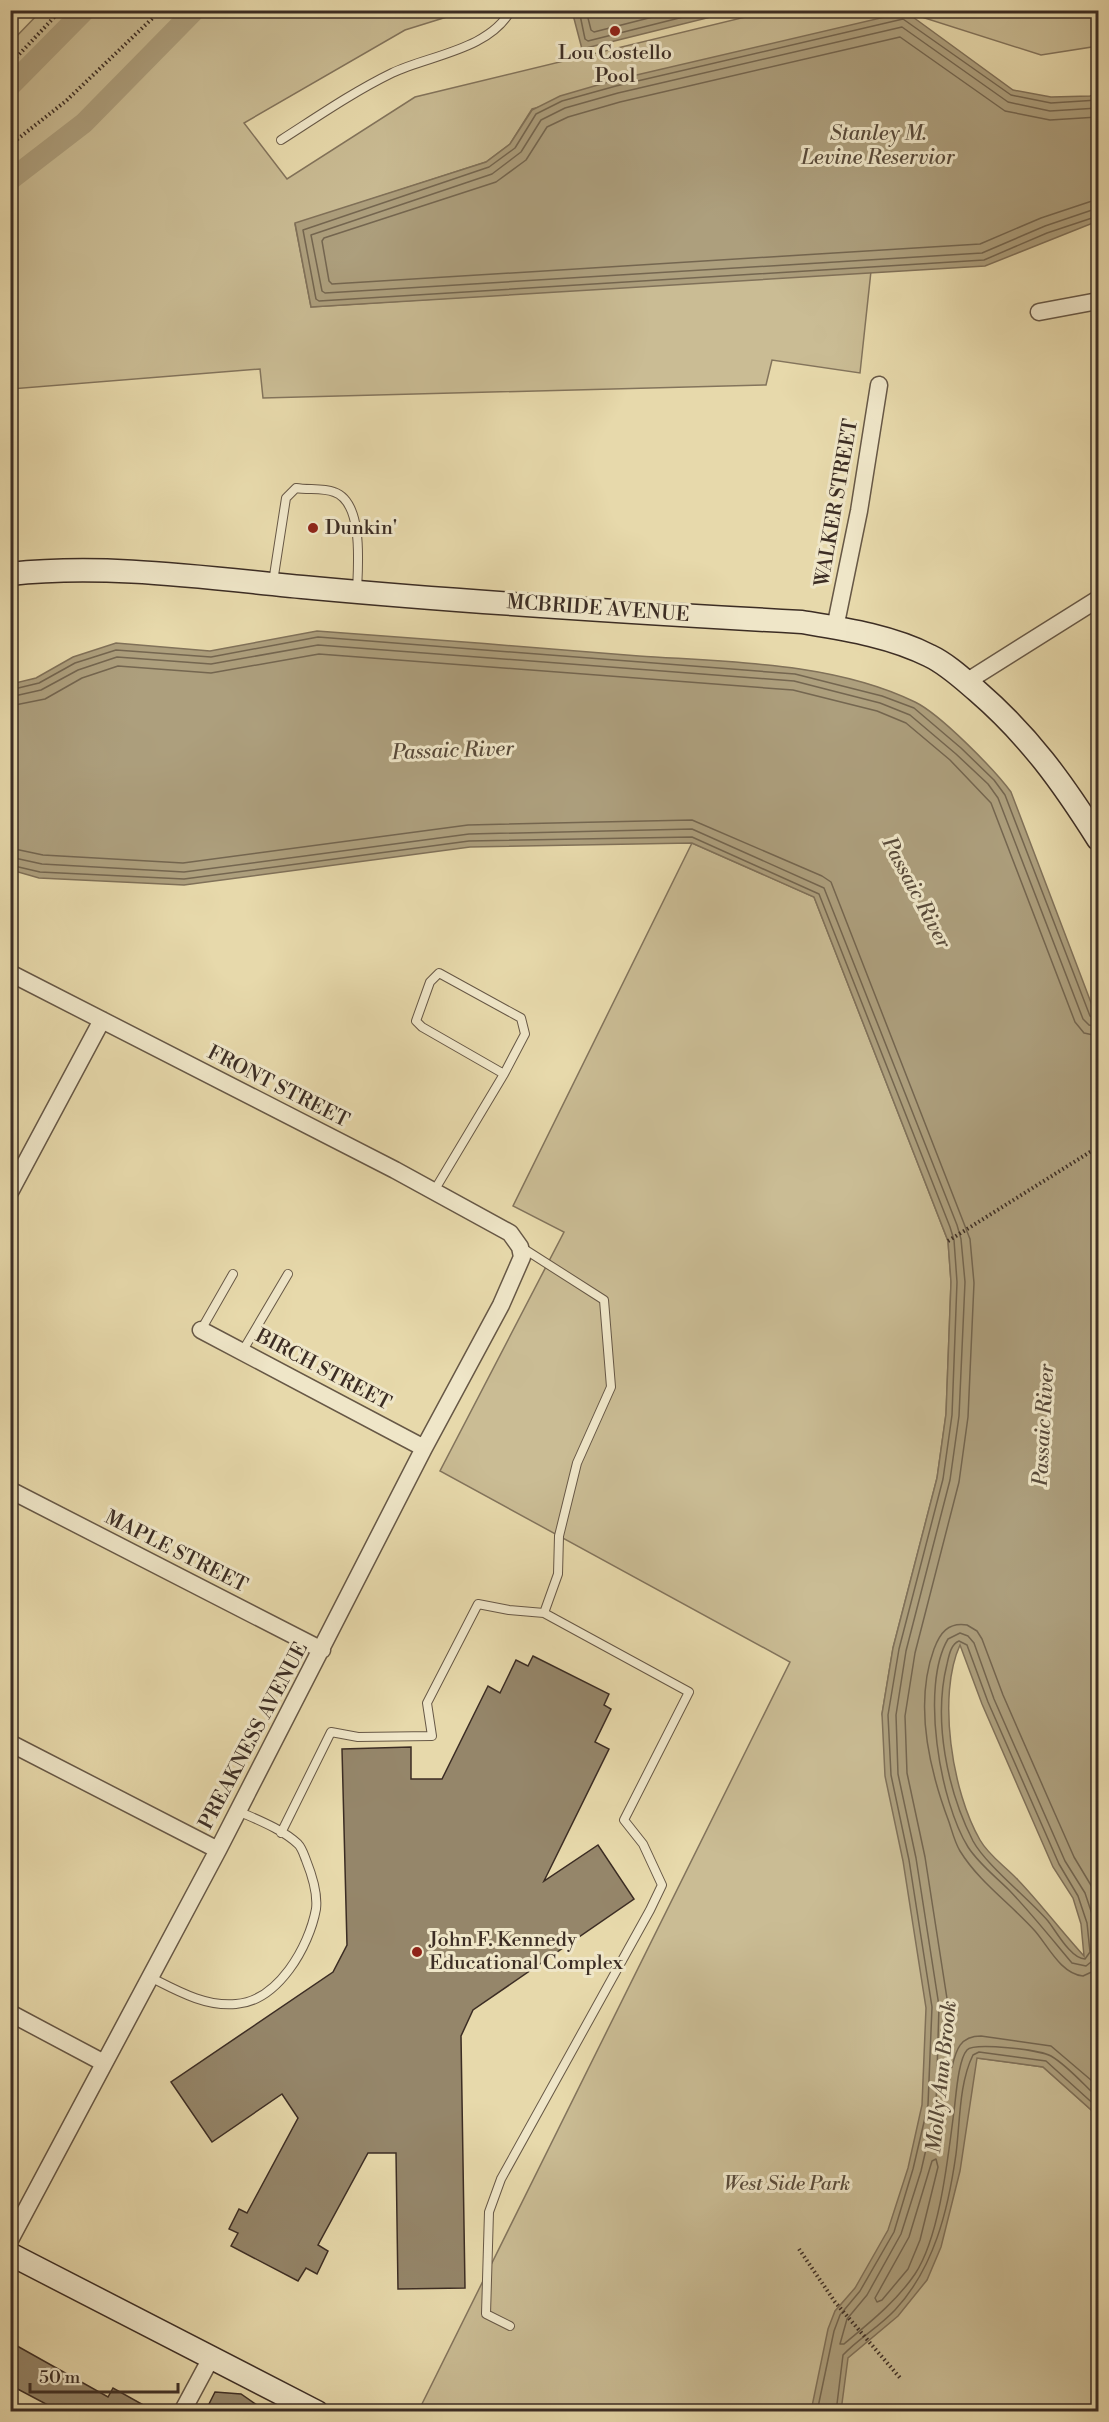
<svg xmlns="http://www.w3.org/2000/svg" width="1109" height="2422" font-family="'Libre Bodoni',serif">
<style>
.green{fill:#cabc94;stroke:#83745c;stroke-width:1.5}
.water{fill:#ad9f7d;stroke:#807159;stroke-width:1.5;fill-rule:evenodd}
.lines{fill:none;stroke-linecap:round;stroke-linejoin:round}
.shore{stroke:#746650;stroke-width:1.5}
.canal{stroke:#ad9f7d;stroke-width:21}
.building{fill:#95866a;stroke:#3c2d24;stroke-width:1.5}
.lane-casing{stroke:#675846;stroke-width:10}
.street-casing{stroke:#675846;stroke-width:19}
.secondary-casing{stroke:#3c2d24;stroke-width:25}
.path{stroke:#3c2d24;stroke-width:4;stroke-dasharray:1.5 3;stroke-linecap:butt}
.lane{stroke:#efe6c8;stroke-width:8}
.street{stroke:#efe6c8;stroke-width:16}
.secondary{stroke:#efe6c8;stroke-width:22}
.poi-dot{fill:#8f2418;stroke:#efe6c8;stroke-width:2}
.labels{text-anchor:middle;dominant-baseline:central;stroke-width:6;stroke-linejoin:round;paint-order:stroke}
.poi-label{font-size:20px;fill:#3c2d24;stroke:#efe6c8;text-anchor:start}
.street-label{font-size:20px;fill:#3c2d24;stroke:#efe6c8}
.park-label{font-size:20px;font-style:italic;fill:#584a3a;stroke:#efe6c8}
.water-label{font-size:21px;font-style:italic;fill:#584a3a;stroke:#efe6c8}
</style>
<rect width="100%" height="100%" fill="#e7d9ab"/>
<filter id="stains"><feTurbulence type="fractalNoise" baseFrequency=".00333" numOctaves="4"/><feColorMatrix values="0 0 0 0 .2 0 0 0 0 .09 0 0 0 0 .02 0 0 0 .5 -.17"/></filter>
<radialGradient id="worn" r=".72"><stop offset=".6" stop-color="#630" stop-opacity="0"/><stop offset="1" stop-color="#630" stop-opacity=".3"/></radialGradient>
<!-- green -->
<path class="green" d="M41,11H466L405,30L244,123L287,179L415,97L770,11H1098V46L1041,55L906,12L532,109L510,144L486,162L295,224L311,307L871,271L860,373L772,360L766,385L263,398L260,369L11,389V42Z
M692,843L814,897L948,1241L951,1282L946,1414L937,1478L893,1648L882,1714L977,2058L1043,2067L1098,2116V2411L418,2412L790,1662L440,1471L564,1232L513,1206Z"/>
<!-- water -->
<path class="water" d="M722,10L723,14L582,49L572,11Z
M906,12L1013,90L1051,97L1090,96L1098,93V221L985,266L311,307L295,223L486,162L510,144L532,110L560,96L615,80Z
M317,631C424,639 532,647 639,656C728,662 833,662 915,702C940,714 994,769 1011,792L1098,1021V2116L1043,2067L977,2058L960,2171L941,2247L927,2280L898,2316L848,2358L841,2411H811L828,2329L835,2311L855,2288L888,2230L908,2168L922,2105L926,2008L903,1861L885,1776L882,1714L893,1648L937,1478L946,1414L951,1282L948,1241L814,897L692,843L470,847L184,885L39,878L11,870V684L36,678L73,657L116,643L210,651ZM960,1645L982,1704L1053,1867L1073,1898L1081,1924L1084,1956C1061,1931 1041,1904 1018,1880C1005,1866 989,1856 980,1840C952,1792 937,1695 960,1645Z"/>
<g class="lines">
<!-- shore -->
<path class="shore" d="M579,10L585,39L588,41L711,10
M586,10L591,30L594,32L680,10
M1098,100L1051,103L1011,95L903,19L616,86L562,101L536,114L515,148L489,167L303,230L316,299L319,301L984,260L1047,233L1098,216
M1098,108L1050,111L1008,102L902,27L618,93L565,108L541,120L521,152L492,174L311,235L322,291L325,293L982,253L1045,226L1098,208
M1098,117L1050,120L1005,111L900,37L620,102L568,117L547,127L526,160L496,182L324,238L322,241L329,281L332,284L980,244L1041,218L1098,199
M10,690L39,683L75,663L116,650L211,657L318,637L795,674L882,696L914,708L961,748L994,780L1005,795L1090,1016L1098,1020
M10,697L41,690L78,670L117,657L211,664L318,645L794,681L880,703L910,715L956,754L988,784L998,798L1083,1019L1089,1025L1098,1027
M10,706L45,699L82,678L118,666L211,673L319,654L793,690L877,711L906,723L950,760L991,803L1075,1022L1084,1033L1098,1036
M10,848L43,855L183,863L468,825L692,820L822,876L831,882L970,1239L974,1283L968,1417L959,1482L915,1653L905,1716L907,1773L925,1857L948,2005L946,2066L952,2067C956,2050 960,2036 981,2036L1051,2046L1098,2086
M10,857L42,864L184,872L469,834L692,829L824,888L957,1225L961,1239L965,1282L959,1416L950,1480L906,1651L896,1715L898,1774L916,1858L939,2006L936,2106L921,2171L901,2234L867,2295L847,2319L840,2344H844C869,2323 896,2302 915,2274C940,2236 948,2157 954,2111C956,2097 958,2060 967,2050C974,2042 1041,2050 1051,2056C1068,2066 1083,2084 1098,2098
M10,865L40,872L184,879L469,841L692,837L819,894L950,1227L954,1240L957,1282L952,1415L943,1479L899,1649L888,1715L891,1775L909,1860L932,2007L928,2105L913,2169L894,2232L860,2291L840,2315L834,2331L817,2412
M960,1633L968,1636L974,1643L994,1699L1065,1861L1085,1893L1094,1920L1096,1958L1086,1966L1072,1963C1051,1938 1031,1913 1009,1890C995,1876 979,1864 968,1847C940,1802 920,1686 948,1639Z
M959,1641L967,1645L988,1702L1059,1864L1078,1896L1087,1923L1090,1952L1085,1959C1071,1959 1056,1931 1048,1921C1028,1898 986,1865 973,1841C947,1790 933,1720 947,1664C949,1655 951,1644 959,1641Z
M1098,1905L1092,1887L1074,1857L1048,1798L1003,1695L982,1639L977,1631L967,1625C948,1622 940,1633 934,1649C914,1704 929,1769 949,1822C952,1831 955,1843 960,1851C979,1882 1011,1904 1035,1931C1048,1946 1061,1974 1083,1976L1098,1969
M936,2159L938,2167L920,2240L908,2269L882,2300L877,2302L875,2298L909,2237L932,2161Z
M836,2412L843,2355C858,2339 879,2327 895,2310C934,2268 948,2211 956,2154C960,2123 959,2083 973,2055L979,2052L1046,2061L1098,2108"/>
<!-- canal -->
<path class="canal" d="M10,86L85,10
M10,180L84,123L195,10"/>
</g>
<!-- building -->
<path class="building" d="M533,1656L609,1694L604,1705L611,1709L595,1742L609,1749L544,1881L598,1845L634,1899L473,2010L461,2036L465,2288L398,2289L396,2153H368L318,2245L328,2251L317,2274L306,2268L298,2281L231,2246L238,2233L229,2229L239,2209L247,2213L298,2118L282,2094L212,2142L171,2082L333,1972L347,1945L342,1749L411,1747V1779H442L488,1686L500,1693L516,1660L528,1666Z
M10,2342L108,2397L113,2388L156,2412H61L10,2385Z
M215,2392L241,2394L267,2412H205Z"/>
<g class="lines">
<!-- lane casing -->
<g class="lane-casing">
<path id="lane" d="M281,140C317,117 353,92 392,73C430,55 489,50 511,10
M273,582L286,498L296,488C308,490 323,488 334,492C364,502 358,566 357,591
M434,1191L504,1074L525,1034L521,1018L439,973L430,982L416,1021L422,1027L504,1074
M201,1330L233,1274
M242,1352L288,1274
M281,1833L331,1732L358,1737L432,1736L427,1703L478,1604L509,1610L544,1613L558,1574L559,1536L577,1463L611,1387L604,1300L521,1247
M150,1977C176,1990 205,2007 236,2004C278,2001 309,1947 316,1909C318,1893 312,1875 306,1860C304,1855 302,1848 298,1844C282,1829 258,1820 238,1811
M510,2326L486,2314L489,2212L501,2179L650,1910L662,1885L643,1844L624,1820L689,1692L544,1613"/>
</g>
<!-- street casing -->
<g class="street-casing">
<path id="street" d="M1039,312L1098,301
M835,628L859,511L879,385
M966,682L1098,599
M10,973L395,1170L510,1233L520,1247L522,1257L501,1305L424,1448L218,1850L10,2240
M10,1192L102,1020
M201,1330L424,1448
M10,1490L322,1650
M10,1743L218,1850
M10,2013L104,2063
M182,2412L211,2358"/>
</g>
<!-- secondary casing -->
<g class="secondary-casing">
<path id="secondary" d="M10,574C110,563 214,579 313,588C476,603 639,613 802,622C844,629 891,636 930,656C947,664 963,679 977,691C1029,736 1062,782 1098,839
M10,2254L317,2412"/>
</g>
<!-- path -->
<path class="path" d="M10,64L61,10
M10,145L66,101L161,10
M948,1241L1098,1147
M799,2249L835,2302L901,2379"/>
<!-- lane -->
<use href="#lane" class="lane"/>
<!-- street -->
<use href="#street" class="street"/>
<!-- secondary -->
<use href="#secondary" class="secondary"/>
</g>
<!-- markers -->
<g class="poi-dot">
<circle cx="615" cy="31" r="6"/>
<circle cx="313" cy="528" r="6"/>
<circle cx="417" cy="1952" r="6"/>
</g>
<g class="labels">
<!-- poi labels -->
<g class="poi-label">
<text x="615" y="53" text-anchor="middle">Lou Costello<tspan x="615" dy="23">Pool</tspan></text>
<text x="325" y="528">Dunkin'</text>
<text x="429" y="1940">John F. Kennedy<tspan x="429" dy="23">Educational Complex</tspan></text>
</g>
<!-- street labels -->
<g class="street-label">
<text transform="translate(837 503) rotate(-80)">WALKER STREET</text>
<text transform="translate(598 609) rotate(4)">MCBRIDE AVENUE</text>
<text transform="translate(278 1087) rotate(27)">FRONT STREET</text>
<text transform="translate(323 1370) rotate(28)">BIRCH STREET</text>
<text transform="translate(176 1552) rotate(27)">MAPLE STREET</text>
<text transform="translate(254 1736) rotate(-62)">PREAKNESS AVENUE</text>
</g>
<!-- park labels -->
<g class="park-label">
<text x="787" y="2184">West Side Park</text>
</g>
<!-- water labels -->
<g class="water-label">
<text x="878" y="134">Stanley M.<tspan x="878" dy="24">Levine Reservior</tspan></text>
<text transform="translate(453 751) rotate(-2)">Passaic River</text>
<text transform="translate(916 893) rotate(62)">Passaic River</text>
<text transform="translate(1044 1425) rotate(-87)">Passaic River</text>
<text transform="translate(942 2077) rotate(-84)">Molly Ann Brook</text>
</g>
</g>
<!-- margin -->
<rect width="1109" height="2422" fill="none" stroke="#e7d9ab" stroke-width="36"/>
<rect x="12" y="12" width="1085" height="2398" fill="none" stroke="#3c2d24" stroke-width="3"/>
<rect x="18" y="18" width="1073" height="2386" fill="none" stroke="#3c2d24" stroke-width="1.5"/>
<!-- scale -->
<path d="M30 2383v9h148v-9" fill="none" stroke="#3c2d24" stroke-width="3"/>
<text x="39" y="2383" font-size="18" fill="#3c2d24" stroke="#efe6c8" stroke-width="4.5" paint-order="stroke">50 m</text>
<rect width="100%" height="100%" filter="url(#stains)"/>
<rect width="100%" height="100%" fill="url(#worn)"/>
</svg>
